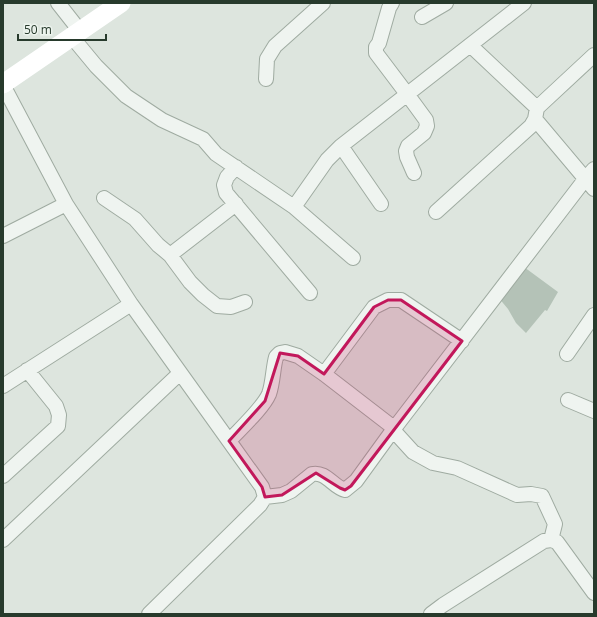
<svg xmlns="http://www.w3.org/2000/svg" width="597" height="617" font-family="'Open Sans',sans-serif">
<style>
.building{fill:#b4c2b7}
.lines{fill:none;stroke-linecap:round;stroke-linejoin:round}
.street-casing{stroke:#9faba1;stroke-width:16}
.street{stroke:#eff4f0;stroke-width:14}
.secondary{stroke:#fff;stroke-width:19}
.marked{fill:#c2185b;fill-opacity:0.2;stroke:#c2185b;stroke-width:3;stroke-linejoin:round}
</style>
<rect width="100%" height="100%" fill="#dde5de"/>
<!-- building -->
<path class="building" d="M524,267L558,292L547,311L545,310L526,333L516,323L508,309L498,297Z"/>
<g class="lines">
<!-- street casing -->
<g class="street-casing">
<path id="street" d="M58,3L80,31
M392,3L389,8L379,43L376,47V53L407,94L426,120L427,126L424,133L408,146L406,151L407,157L414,173
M422,17L446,3
M72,37L96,66L126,96L162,120L203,139L216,154L294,207L353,258
M470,45L537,108
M266,79L267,59L275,46L323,3
M3,85L66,204L131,304L229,441L262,487L265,497L260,505L149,614
M535,119L594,189
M341,146L381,204
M236,167L227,177L224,185L226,193L310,293
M104,198L135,219L158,245L170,255L236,204
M294,207L327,160L341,146L524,3
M436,212L531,126L535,119L537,108L594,55
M3,236L66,204
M170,255L190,282L203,295L217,306L231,307L245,302
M567,354L594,315
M324,374L374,307L388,300H401L462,341
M3,386L131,304
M568,400L594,411
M393,430L413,452L433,463L457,468L517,495L531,494L542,496L555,524L551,540
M229,441C240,429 263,408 269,394C273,383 273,368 276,357L280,353L285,352L298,356L324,374L394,428
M3,476L58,426L59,415L56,406L27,370
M265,497L282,495L291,491L312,474C326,471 333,487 345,490L356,481L393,430L586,178L594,169
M3,540L180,373
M431,614L443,605L544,541L551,540L557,542L594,593"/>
</g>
<!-- street -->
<use href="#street" class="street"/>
<!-- secondary -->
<path class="secondary" d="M3,84L121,3"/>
</g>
<!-- marked area -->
<path class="marked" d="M388,300H401L462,341L351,486L345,490L340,488L316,473L282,495L265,497L262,487L229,441L265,401L280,353L298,356L324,374L374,307Z"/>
<!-- border -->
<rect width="597" height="617" fill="none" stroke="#273a2c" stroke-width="8"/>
<!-- scale -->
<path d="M18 34v6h88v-6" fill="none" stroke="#273a2c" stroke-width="2"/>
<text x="24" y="34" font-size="12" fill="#273a2c" stroke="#ecf3ed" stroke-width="3" paint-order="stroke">50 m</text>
</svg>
